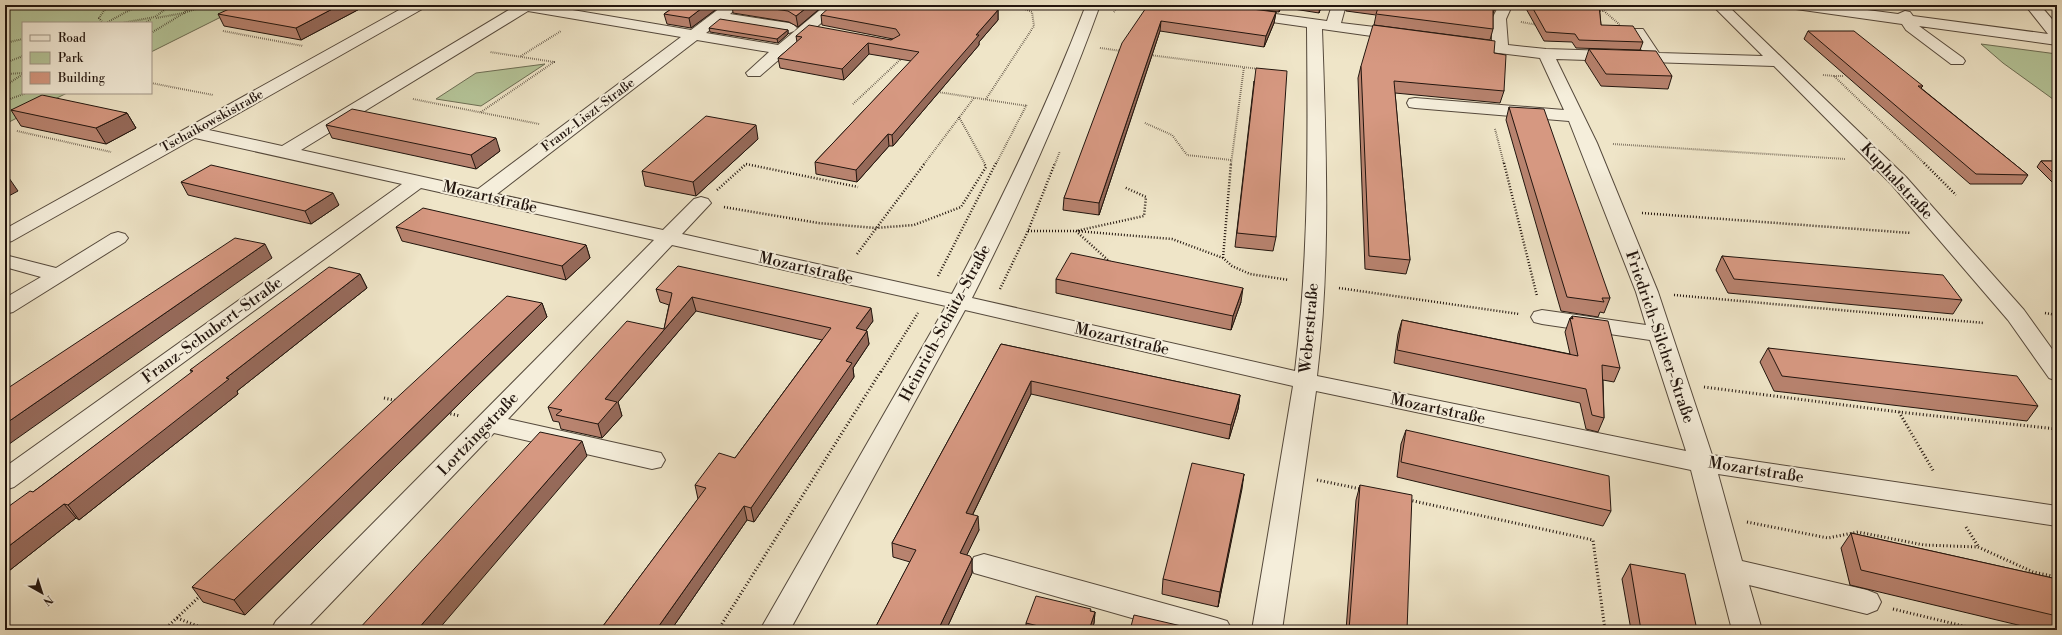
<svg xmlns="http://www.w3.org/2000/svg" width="2062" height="635" font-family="'Libre Bodoni',serif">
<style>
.green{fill:#b5c599;stroke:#6c6d54}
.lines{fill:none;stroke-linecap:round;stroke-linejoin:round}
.minor-casing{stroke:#55493c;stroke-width:2}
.path-far2{stroke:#22150e;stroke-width:2;stroke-dasharray:0.5 1.5;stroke-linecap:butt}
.path-far1{stroke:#22150e;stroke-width:2.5;stroke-dasharray:1 2;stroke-linecap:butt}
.path{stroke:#22150e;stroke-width:3;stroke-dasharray:1 2.5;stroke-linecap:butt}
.minor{fill:#f5eedb;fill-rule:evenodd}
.wall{fill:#b8836f;stroke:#22150e}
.shaded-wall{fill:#966a5a;stroke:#22150e}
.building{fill:#d69881;stroke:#22150e}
.labels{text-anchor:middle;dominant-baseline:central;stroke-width:4;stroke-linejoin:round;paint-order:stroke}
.far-street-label{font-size:13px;fill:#22150e;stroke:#f5eedb}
.street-label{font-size:16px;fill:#22150e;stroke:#f5eedb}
</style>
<rect width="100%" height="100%" fill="#efe5c8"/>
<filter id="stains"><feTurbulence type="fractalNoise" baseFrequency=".005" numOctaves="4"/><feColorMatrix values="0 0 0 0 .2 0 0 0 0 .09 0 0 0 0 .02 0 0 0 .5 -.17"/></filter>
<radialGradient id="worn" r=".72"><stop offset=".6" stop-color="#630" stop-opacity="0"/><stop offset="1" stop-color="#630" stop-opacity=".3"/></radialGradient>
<!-- green -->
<path class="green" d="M5,5H245L151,52V23H23V93H67L5,124Z
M1981,44L2057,54V102L2003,63Z
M545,64L481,106L436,99L476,73Z"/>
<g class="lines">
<!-- minor casing -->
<g class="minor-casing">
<path id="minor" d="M408,5H426L424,8L209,130L282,146L512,8L510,5H543L691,30L724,5H740L730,14L789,23L794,25L797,28L794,31L789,33L720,22L706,33L778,45L826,5H842L760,76H748L746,73L769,52L697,40L497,194L663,230L694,199L701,197L708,199L711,203L682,234L952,294C1002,200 1048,104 1086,5H1100C1064,105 1020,203 972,298L1295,371C1309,257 1308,142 1307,27L1245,18L1240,17L1238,14L1240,11L1245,10L1327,21L1332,5H1346L1341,23L1400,30L1405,32L1408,35L1405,38L1400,40L1322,29C1326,144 1331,261 1317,376L1686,451L1650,340L1542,324L1534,322L1531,317L1534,312L1542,310L1646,325L1636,292L1569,121L1415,108L1409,107L1407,103L1409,99L1415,98L1564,110L1540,58L1465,49L1460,47L1457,44L1460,41L1465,39L1492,43V19L1498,7H1508L1510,10L1506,19L1508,45L1546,49L1643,52L1630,32L1633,29H1643L1659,53L1763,56L1712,5H1727L1906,177L2024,310L2057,356V381L2049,378L2008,320L1892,185L1774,66L1556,59L1597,143L1658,292L1712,455L2057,506V526L1718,474L1742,561L1867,590L1877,594L1881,602L1877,610L1867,614L1749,585L1762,630H1732L1691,470L1316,391L1282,630H1252L1293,386L965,310L790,630H760L946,306L672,245L508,419L661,453L665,460L661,467L652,469L494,433L305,630H271L276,621L654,240L421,188L14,487L5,490V467L402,184L195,138L12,241L5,243V229ZM528,11L681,37L478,189L301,150Z
M1789,5H1829L1898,14L1905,11L1910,12L1913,16L2048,34L2025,5H2040L2057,25V45L1919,26L1963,58L1965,61L1963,64H1951L1906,30L1902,24L1796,9L1791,8Z
M118,232L125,234L128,238L125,242L13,312L5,314V298L41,277L5,267V255L56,268L111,234Z
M984,554L1217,618L1227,621L1232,630H1174L974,573L970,565L974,557Z"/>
</g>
<!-- path-far2 -->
<path class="path-far2" d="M1751,5L1776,9
M1598,11H1604L1620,25
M1114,12L1117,5
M156,18L184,13L191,5
M1521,22L1538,25
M103,23L99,18L108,5
M106,23L139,5
M122,23L155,17L171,5
M145,23L151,19
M223,31L303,46
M151,33L184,13L207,5
M5,43L23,39
M1100,48L1122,51
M1149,55L1259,69
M521,56L561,31
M5,63L23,56
M5,74L23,73
M1823,75L1834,76
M1843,76H1834L1925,164
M151,83L213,95
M5,86L23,74
M938,92L1027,106
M413,99L539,124
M986,99L1034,26L1032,12L1015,5
M5,101L26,93
M853,104L902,58
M481,112L554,62L490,52
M959,117L985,164
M1145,123L1172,135L1187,155L1231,160
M1495,129L1504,164
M17,131L111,152
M1613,144L1845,159
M746,164H748
M924,164L974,98
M996,164L1027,104
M1055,164L1060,151
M1231,164L1244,67"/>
<!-- path-far1 -->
<path class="path-far1" d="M1504,163L1537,296
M1924,163L1956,195
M717,190L746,164L858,187
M724,207L818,223L876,228L914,225L961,207L986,167L984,163
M1642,213L1911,233
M1028,231H1076L1172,239L1223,258L1232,266L1250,274L1289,280
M857,254L925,163
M1223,258L1231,163
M1110,262L1076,231L1144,216L1146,197L1124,187
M938,276L996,163
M1339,288L1519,314
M1000,289L1028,231L1055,163
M1674,295L1984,323
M2045,313L2057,315
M881,372L918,313"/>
<!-- path -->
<path class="path" d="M1704,387L1899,412L2057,429
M384,398L398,401
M1899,412L1934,472
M447,413L460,416
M1317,480L1361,489
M1409,500L1593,540L1605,630
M1747,522L1828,538L1858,532L1924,545L1978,547L2033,572L2057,577
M1966,527L1978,546
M1893,609L1980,630
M177,618L208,630
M164,630L201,595
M718,630L881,371"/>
<!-- minor -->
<use href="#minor" class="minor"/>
</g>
<!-- wall -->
<path class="wall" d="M367,5L301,40L224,26L218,14Z
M677,5H722L691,28L667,24L664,14Z
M732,5H824L798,27L789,22L733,13Z
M1148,5L1276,12L1274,23L1264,47L1160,31L1099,215L1063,210L1064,198Z
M1225,5H1331L1329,8L1321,7L1319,13L1281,7L1279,12Z
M1346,5H1496L1493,13V29L1490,40L1374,25L1376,15L1346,11Z
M1524,5H1599L1601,25L1643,42L1640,50L1576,48L1572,42L1544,41Z
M2050,5H2057V15Z
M998,10V20L979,42V45L893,146H889L857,182L816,174L815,162L911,61L869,54L844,80L780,68L778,58L797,42L796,36L891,40L893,39L822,25L821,15Z
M709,28L788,30V34L778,43L710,32Z
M1808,31L1923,86L1921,88L2028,175L2022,184H1970L1804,39Z
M1589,49L1672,76L1668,89L1601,86L1585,61Z
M1494,53L1504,91L1500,103L1395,93L1410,260L1406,274L1365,269L1358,78L1361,66Z
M1254,81L1276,237L1273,251L1235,247Z
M1509,107L1610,298L1604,313L1600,312L1598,317L1561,311L1506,120Z
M11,110L127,113L136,128L106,144L21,126Z
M326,125L500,151L476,169L332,138Z
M758,139L696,196L645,186L642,171Z
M2041,161H2057V187L2037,167Z
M181,182L339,205L311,224L188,195Z
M396,227L586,245L590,258L566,280L402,241Z
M1722,256L1962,300L1953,314L1728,293L1716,270Z
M360,274L367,288L237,391L238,394L79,520L76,518L5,574V509L33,492L192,373L190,370Z
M1056,279L1241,302L1231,330L1056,293Z
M656,289L873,321L866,330L869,344L853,368L854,377L754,522L747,520L671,630H600L698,499L695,485L735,458L822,340L696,311L618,402L622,416L602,438L561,429L559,422L553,421L548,407L664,329L669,305L660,302Z
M542,303L547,317L245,615L203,602L192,587Z
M1572,316L1620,368L1614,382L1603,380L1604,418L1598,432L1586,429L1580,403L1394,363L1398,334L1402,320L1570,354L1565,332L1570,318H1571Z
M1001,344L1240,395L1238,409L1229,439L1031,394L973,514L979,530L966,555L972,559V573L946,630H874L910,562L893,557L892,543Z
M1768,348L2038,406L2027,421L1774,391L1760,362Z
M1406,430L1611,511L1603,526L1397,477L1401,444Z
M1244,474L1218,607L1162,594L1163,579Z
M1360,485L1407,630H1346L1356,500Z
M1851,533L2057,579V630H2039L1850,585L1841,548Z
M1630,564L1697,630H1631L1622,579Z
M1091,611L1095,612L1094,623L1092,630H1026V623Z"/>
<!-- shaded-wall -->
<path class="shaded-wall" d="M340,5H367L301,40L296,28Z
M706,5H722L691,28L689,18Z
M810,5H824L798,27L796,16Z
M1280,5H1282L1279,12Z
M1320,5H1322L1319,13Z
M1495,5H1496L1494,11L1490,19L1493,8Z
M998,10V20L979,42V45L893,146L892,135L976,35Z
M1276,12L1274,23L1264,47L1266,36Z
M1161,21L1160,31L1099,215V203Z
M788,30V34L778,43L777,39Z
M868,43L869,54L844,80L842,69Z
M127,113L136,128L106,144L96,128Z
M756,125L758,139L696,196L693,182Z
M888,134L889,146L857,182L856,170Z
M496,138L500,151L476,169L471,155Z
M9,178L18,191L5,198V180Z
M333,193L339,205L311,224L305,211Z
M265,244L272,258L5,447V424Z
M586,245L590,258L566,280L562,266Z
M360,274L367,288L237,391L238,394L79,520L68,505L226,378Z
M1243,288L1241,302L1231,330L1233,316Z
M692,297L696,311L618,402L622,416L602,438L598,424L605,399Z
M542,303L547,317L245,615L234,600Z
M871,308L873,321L858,342L856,328Z
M867,331L869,344L853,368L854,377L754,522L751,508L846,361Z
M1031,381V394L967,526L966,513Z
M1240,395L1238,409L1229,439L1231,425Z
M582,441L587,456L438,630H417Z
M1244,474L1242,489L1218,607L1220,592Z
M64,504L76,518L5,574V549Z
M744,506L747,520L671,630H656Z
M978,516L979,530L961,567L960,553Z
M972,559V573L946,630H938Z
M1095,612L1094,623L1092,630H1089Z"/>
<!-- building -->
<path class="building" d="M238,5H340L296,28L218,14Z
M677,5H706L689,18L664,14Z
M746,5H810L796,16L788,11Z
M832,5H967L998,10L976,35H979L892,135L888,134L856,170L815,162L919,52L868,43L842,69L778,58L802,37L796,36L809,25L891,40L900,35L896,29L821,15Z
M1148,5H1220L1276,12L1266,36L1161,21L1099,203L1064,198L1122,43Z
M1379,5H1495L1493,8V29L1376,14Z
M1531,5H1599L1601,25L1633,26L1643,42L1579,40L1575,34L1546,32Z
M720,19L788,30L777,39L709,28Z
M1373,25L1495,41L1494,53L1506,55L1504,91L1394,81L1410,260L1369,256L1361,66Z
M1808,31H1854L1923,86H1918L2028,175L1976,174Z
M1589,49L1656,51L1672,76L1606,74Z
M1256,68L1287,71L1276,237L1237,233Z
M42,95L127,113L96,128L11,110Z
M1509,107L1544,109L1610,298H1602L1604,302L1567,297Z
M352,109L496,138L471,155L326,125Z
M706,116L756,125L693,182L642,171Z
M2041,161H2057V177Z
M211,165L333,193L305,211L181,182Z
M5,177L9,178L5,180Z
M423,208L586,245L562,266L396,227Z
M235,238L265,244L5,424V390Z
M1071,253L1243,288L1233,316L1056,279Z
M1722,256L1943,275L1962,300L1734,279Z
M678,266L871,308L856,328L867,331L846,361L852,363L751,508L744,506L656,630H600L706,488L695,485L719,453L735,458L831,328L692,297L605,399L617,402L598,424L556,415L562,410L548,407L627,321L664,329L672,293L656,289Z
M329,267L360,274L226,378L229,379L68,505L64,504L5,549V509L30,491L33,492L61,471L193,371L190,370Z
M507,296L542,303L234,600L192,587Z
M1572,316L1608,321L1620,368L1602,365L1604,418L1592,415L1586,389L1397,350L1402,320L1578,356L1570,318L1573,319Z
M1001,344L1240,395L1231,425L1031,381L966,513L978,516L960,553L970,556L972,559L938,630H874L916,550L892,543Z
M1768,348L2017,376L2038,406L1782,376Z
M1406,430L1609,476L1611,511L1401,462Z
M540,432L582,441L417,630H358Z
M1192,463L1244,474L1220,592L1163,579Z
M1360,485L1412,495L1407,630H1349Z
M1851,533L2057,579V616L1861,570Z
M1630,564L1685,574L1697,630H1641Z
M1036,596L1091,609L1090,611L1095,612L1089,630H1055L1026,623Z
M1134,615L1190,628L1189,630H1130Z
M149,627L158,630H145Z"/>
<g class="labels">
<!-- far-street labels -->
<g class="far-street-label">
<text transform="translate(588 115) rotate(-37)">Franz-Liszt-Straße</text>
<text transform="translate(212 121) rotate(-29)">Tschaikowskistraße</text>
</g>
<!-- street labels -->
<g class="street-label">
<text transform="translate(1897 181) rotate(47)">Kuphalstraße</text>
<text transform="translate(490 197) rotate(13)">Mozartstraße</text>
<text transform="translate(806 268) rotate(13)">Mozartstraße</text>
<text transform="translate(945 323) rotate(-62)">Heinrich-Schütz-Straße</text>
<text transform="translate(1309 328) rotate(-85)">Weberstraße</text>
<text transform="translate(212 330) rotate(-36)">Franz-Schubert-Straße</text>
<text transform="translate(1660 337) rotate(71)">Friedrich-Silcher-Straße</text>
<text transform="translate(1122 339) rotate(13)">Mozartstraße</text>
<text transform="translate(1438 409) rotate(12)">Mozartstraße</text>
<text transform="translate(478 434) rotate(-46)">Lortzingstraße</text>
<text transform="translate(1756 470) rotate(9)">Mozartstraße</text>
</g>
</g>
<!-- margin -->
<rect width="2062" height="635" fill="none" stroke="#efe5c8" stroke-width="20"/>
<rect x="6" y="6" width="2050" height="623" fill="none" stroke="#22150e" stroke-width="2"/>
<rect x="10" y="10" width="2042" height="615" fill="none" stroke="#22150e"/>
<!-- legend -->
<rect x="22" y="22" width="130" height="72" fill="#f5eedb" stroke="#a19789"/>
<rect x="30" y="35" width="20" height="6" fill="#f5eedb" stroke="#a19789"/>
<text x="58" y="42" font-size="12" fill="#22150e">Road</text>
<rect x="30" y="52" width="20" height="12" fill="#b5c599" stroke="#a19789"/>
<text x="58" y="62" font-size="12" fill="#22150e">Park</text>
<rect x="30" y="72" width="20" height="12" fill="#d69881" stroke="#a19789"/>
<text x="58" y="82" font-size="12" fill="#22150e">Building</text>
<!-- north arrow -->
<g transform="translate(42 593) rotate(141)" stroke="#f5eedb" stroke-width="3" paint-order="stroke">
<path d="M0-3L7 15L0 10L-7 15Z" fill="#22150e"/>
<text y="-6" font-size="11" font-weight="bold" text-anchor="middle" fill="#22150e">N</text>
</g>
<rect width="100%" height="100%" filter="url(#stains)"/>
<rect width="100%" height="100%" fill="url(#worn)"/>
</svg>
